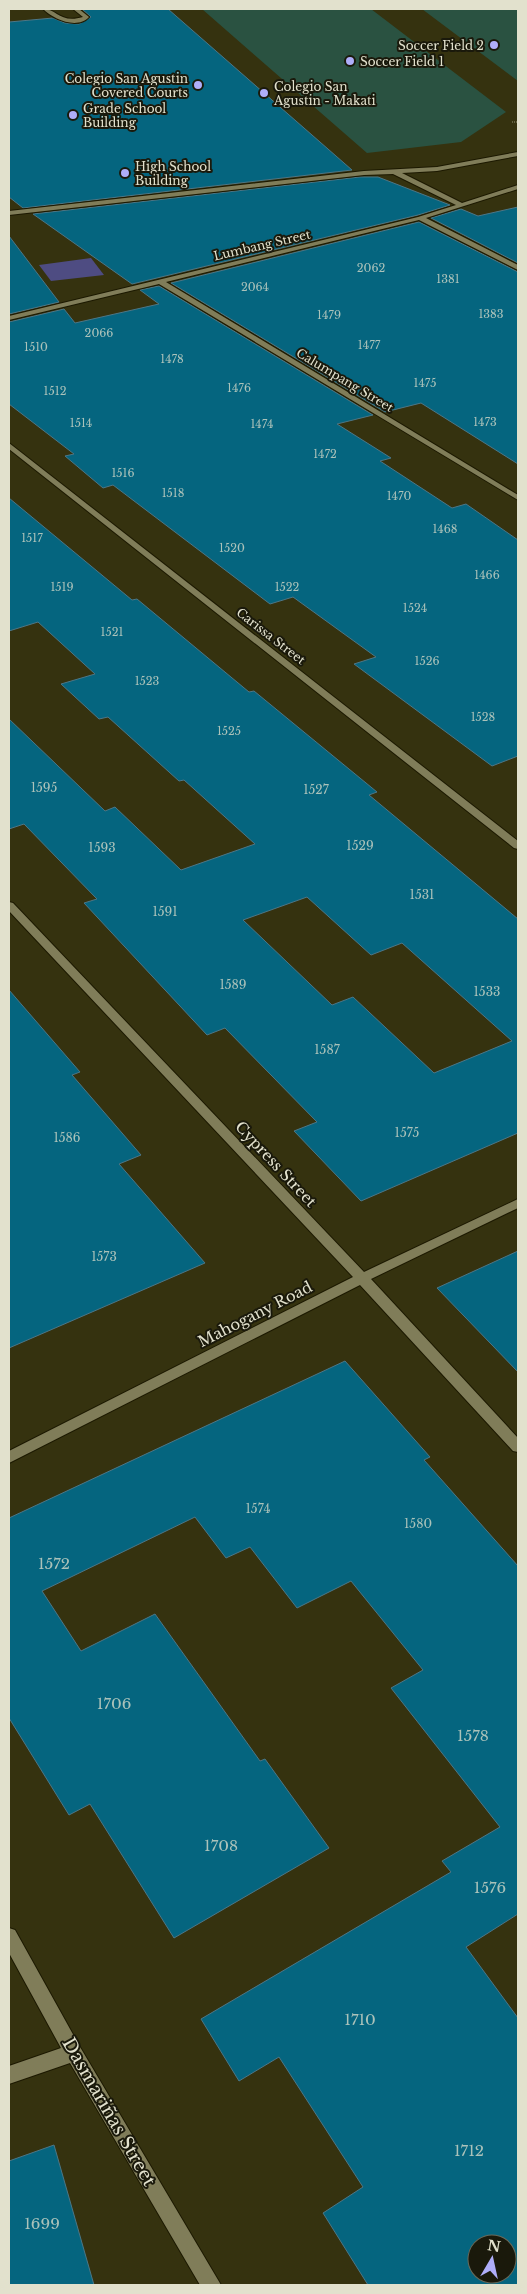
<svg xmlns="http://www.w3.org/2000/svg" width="527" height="2294" font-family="'Libre Baskerville',serif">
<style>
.green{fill:#2a5241}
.water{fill:#4e4c82}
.building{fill:#05657f;stroke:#4d7686;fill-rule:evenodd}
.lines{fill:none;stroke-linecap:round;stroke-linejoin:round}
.minor-casing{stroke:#1c1901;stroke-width:2}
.path{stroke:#949277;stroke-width:1;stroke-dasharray:1 1;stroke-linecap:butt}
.minor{fill:#807d59;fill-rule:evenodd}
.poi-dot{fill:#afaefa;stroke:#1a190b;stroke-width:2}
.labels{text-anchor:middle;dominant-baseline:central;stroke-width:4;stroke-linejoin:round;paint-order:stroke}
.far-number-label{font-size:11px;fill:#abc2ba}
.far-poi-label{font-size:12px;fill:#e2e1cd;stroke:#1a190b;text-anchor:start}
.far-street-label{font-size:12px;fill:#e2e1cd;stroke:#1a190b}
.number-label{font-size:12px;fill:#abc2ba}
.street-label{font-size:15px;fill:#e2e1cd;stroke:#1a190b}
.near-number-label{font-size:15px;fill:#abc2ba}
.near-street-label{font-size:18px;fill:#e2e1cd;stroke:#1a190b}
</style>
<rect width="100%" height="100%" fill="#35320f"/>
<!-- green -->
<path class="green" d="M202,9H371L506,112L461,142L367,153Z
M422,9H518V81Z"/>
<!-- water -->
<path class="water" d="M91,258L104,275L51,281L39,265Z"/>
<!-- building -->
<path class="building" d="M82,9H168L352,170L23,208L9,197V22L53,18L65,23L79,24L91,17Z
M360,177H378L450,205L418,215L132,284L33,214Z
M518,207V263L431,218L461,209L478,216Z
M419,222L518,272V464L421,403L385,412L171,283Z
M9,236L59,302L9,314Z
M159,286L373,415L337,424L391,458L380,461L452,508L466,504L518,540V756L492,766L354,664L376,657L293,597L270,604L113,485L103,488L65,456L74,454L9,404V322L64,309L75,323L159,304L140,290Z
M9,498L132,600L137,599L249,692L254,691L377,792L369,795L518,919V1133L361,1201L294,1131L317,1122L225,1028L207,1035L84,903L97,899L24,824L9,829V719L105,811L115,807L181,870L255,844L184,780L179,781L108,717L99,719L61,684L95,674L38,622L9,631ZM307,897L371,955L402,943L512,1041L434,1073L353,997L332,1005L243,920Z
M9,990L80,1072L72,1075L141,1155L119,1164L205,1263L9,1348Z
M518,1251V1372L437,1288Z
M345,1361L430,1457L424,1460L518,1566V1914L466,1947L518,2018V2285H368L323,2213L363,2187L279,2057L239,2081L201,2019L451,1872L442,1861L500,1827L391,1688L423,1670L351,1581L297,1608L250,1547L226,1558L195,1517L42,1591L81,1651L155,1614L260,1761L265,1759L329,1848L174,1938L90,1804L69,1815L9,1718V1518ZM477,2244H507V2274H477Z
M54,2145L94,2285H9V2161Z"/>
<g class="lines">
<!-- minor casing -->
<g class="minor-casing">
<path id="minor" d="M43,9C56,8 60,24 83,17L73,9H79L89,17C77,30 53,19 43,9Z
M518,152V156L437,171L402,173L462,203L518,185V189L426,218L518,265V270L419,220L166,282L518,495V500L159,284L9,320V316L418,217L456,205L393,174L364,175L9,215V211L364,171L437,167Z
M9,443L518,841V849L514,848L9,449Z
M9,902L13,903L364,1272L518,1199V1208L371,1279L518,1438V1452L513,1451L360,1285L9,1463V1451L353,1277L9,911Z
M9,1928L15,1930L80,2047L221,2285H200L70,2063L9,2084V2066L61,2048L9,1953Z"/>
</g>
<!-- path -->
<path class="path" d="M512,122H518"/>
<!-- minor -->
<use href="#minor" class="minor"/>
</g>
<!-- markers -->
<g class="poi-dot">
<circle cx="494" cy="45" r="5"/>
<circle cx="350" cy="61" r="5"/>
<circle cx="198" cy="85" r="5"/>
<circle cx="264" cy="93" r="5"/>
<circle cx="73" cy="115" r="5"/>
<circle cx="125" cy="173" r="5"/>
</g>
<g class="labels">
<!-- far-number labels -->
<g class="far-number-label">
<text x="371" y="268">2062</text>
<text x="448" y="279">1381</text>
<text x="255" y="287">2064</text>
<text x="491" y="314">1383</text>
<text x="329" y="315">1479</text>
<text x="99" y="333">2066</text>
<text x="369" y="345">1477</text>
<text x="36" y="347">1510</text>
<text x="172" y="359">1478</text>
<text x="425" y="383">1475</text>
<text x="239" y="388">1476</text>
<text x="55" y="391">1512</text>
<text x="485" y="422">1473</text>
<text x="81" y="423">1514</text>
<text x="262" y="424">1474</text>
<text x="325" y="454">1472</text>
<text x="123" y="473">1516</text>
<text x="173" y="493">1518</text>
<text x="399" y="496">1470</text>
<text x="445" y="529">1468</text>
<text x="32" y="538">1517</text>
<text x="232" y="548">1520</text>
<text x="487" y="575">1466</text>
<text x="62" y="587">1519</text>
<text x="287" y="587">1522</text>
<text x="415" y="608">1524</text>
<text x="112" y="632">1521</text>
<text x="427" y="661">1526</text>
<text x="147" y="681">1523</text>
<text x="483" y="717">1528</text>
<text x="229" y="731">1525</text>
</g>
<!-- far-poi labels -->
<g class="far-poi-label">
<text x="484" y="45" text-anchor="end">Soccer Field 2</text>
<text x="360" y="61">Soccer Field 1</text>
<text x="188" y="78" text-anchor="end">Colegio San Agustin<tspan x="188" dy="14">Covered Courts</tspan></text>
<text x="274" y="86">Colegio San<tspan x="274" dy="14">Agustin - Makati</tspan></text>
<text x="83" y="108">Grade School<tspan x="83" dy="14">Building</tspan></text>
<text x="135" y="166">High School<tspan x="135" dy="14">Building</tspan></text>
</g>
<!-- far-street labels -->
<g class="far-street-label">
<text transform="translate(262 245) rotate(-13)">Lumbang Street</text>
<text transform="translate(345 380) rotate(31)">Calumpang Street</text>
<text transform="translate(271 636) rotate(38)">Carissa Street</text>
</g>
<!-- number labels -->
<g class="number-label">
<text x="44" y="787">1595</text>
<text x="316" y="789">1527</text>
<text x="360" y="845">1529</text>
<text x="102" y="847">1593</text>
<text x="422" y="894">1531</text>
<text x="165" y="911">1591</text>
<text x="233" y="984">1589</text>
<text x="487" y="991">1533</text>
<text x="327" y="1049">1587</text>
<text x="407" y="1132">1575</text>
<text x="67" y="1137">1586</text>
<text x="104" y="1256">1573</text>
<text x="258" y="1508">1574</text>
<text x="418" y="1523">1580</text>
</g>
<!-- street labels -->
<g class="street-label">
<text transform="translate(276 1164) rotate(47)">Cypress Street</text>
<text transform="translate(255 1314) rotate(-27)">Mahogany Road</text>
</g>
<!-- near-number labels -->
<g class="near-number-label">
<text x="54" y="1563">1572</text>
<text x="114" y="1703">1706</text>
<text x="473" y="1735">1578</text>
<text x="221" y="1845">1708</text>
<text x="490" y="1887">1576</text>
<text x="360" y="2019">1710</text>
<text x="469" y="2150">1712</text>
<text x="42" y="2223">1699</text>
</g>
<!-- near-street labels -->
<g class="near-street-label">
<text transform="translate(109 2112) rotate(60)">Dasmariñas Street</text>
</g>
</g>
<!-- border -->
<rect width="527" height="2294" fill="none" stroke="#e2e1cd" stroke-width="20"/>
<!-- north arrow -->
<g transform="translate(492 2259) rotate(9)"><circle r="24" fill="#1a190b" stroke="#6a6959"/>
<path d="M0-4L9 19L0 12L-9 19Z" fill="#afaefa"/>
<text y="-8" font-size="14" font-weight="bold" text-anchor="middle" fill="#e2e1cd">N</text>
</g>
</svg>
